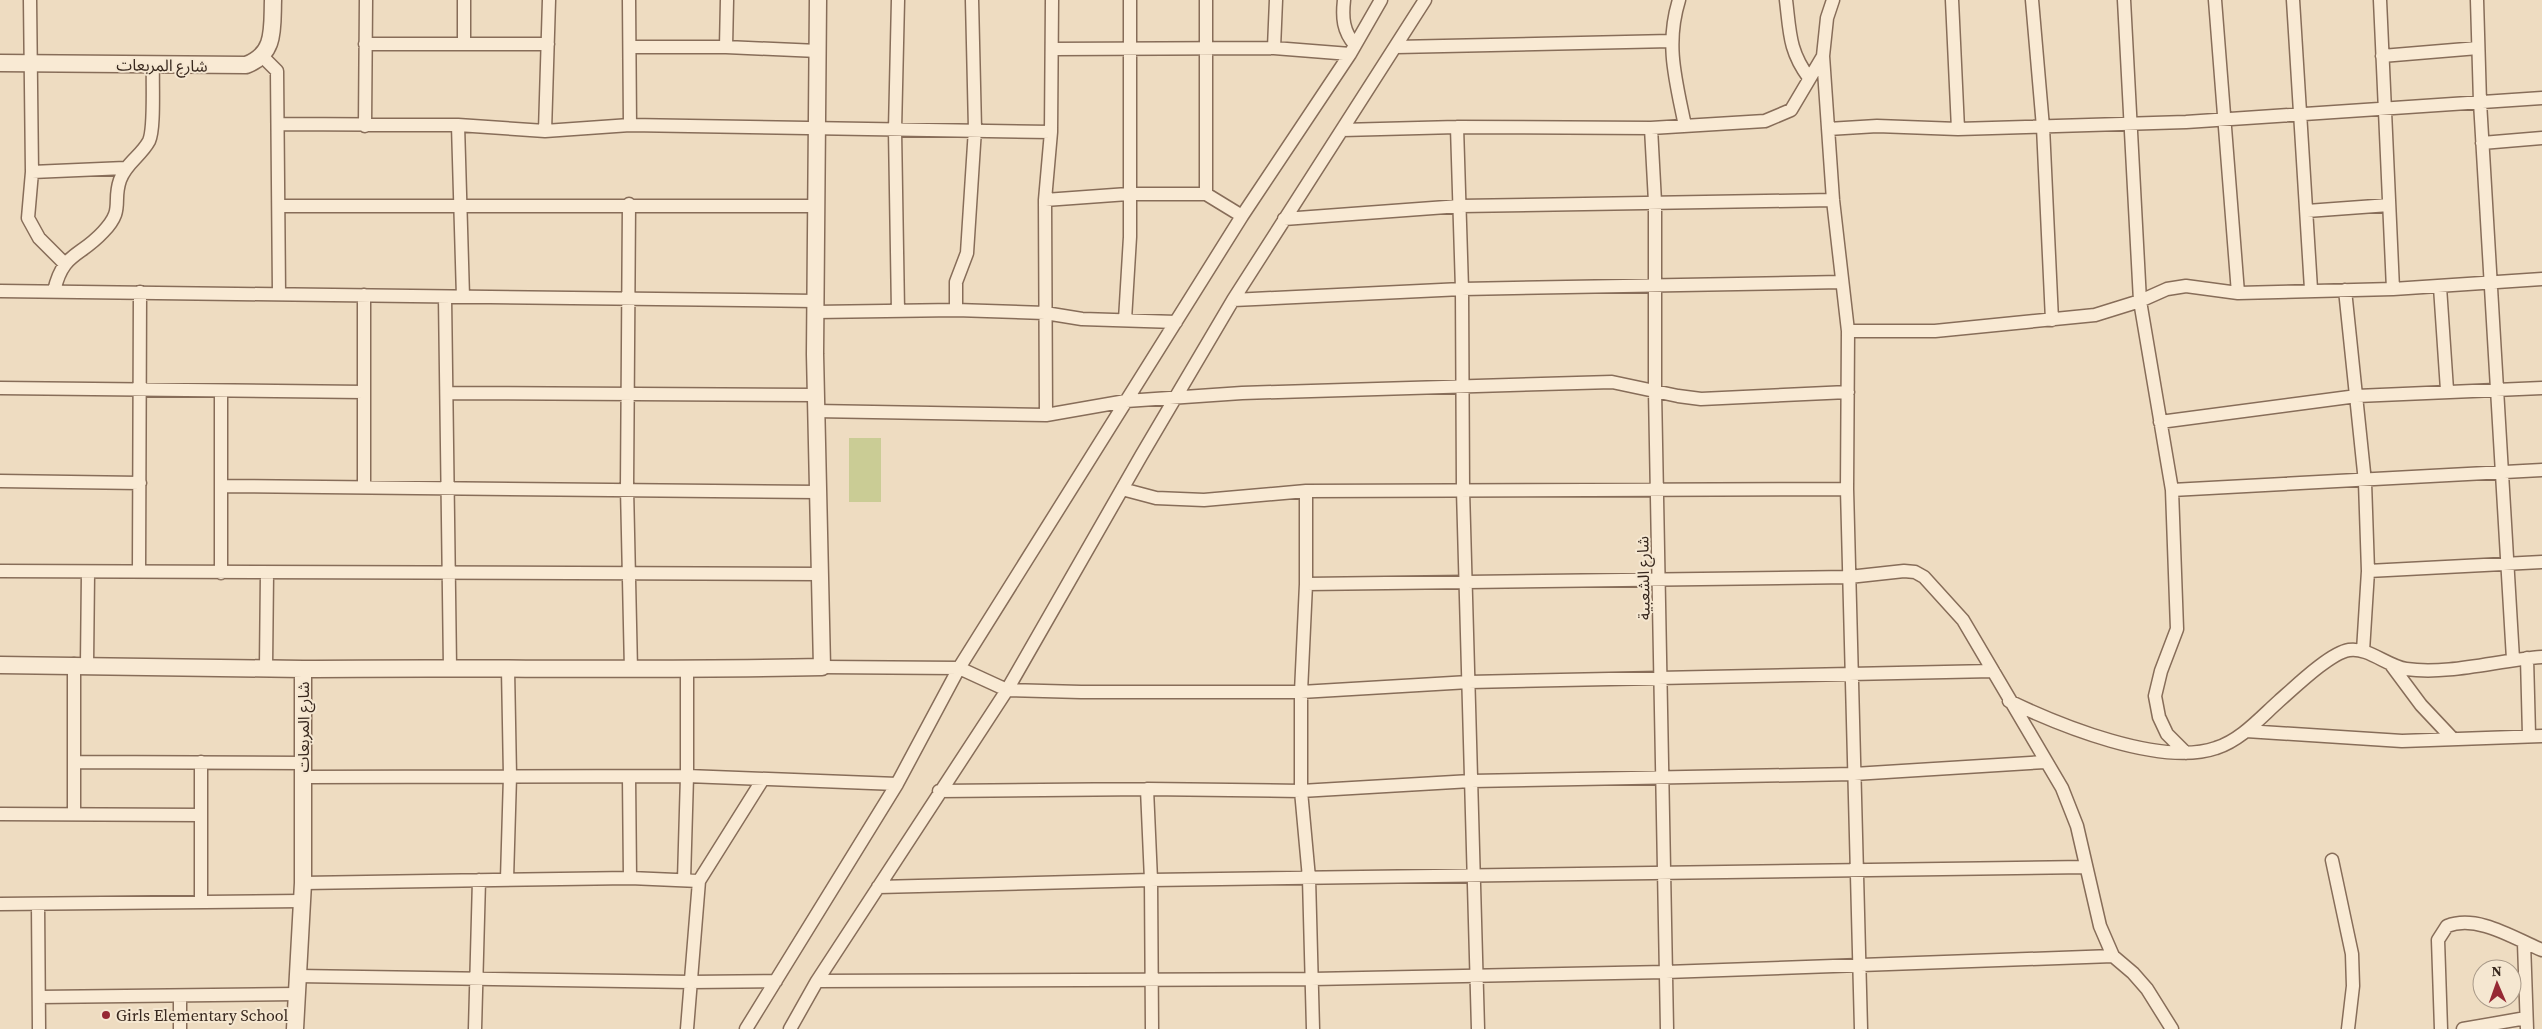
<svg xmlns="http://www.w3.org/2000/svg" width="2542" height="1029" font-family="'Source Serif 4','Noto Sans Arabic',serif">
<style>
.green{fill:#cacc95}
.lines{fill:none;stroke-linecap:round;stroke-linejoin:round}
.minor-casing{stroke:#876d59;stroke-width:15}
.tertiary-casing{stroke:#876d59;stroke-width:19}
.minor{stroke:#f9ead4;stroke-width:12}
.tertiary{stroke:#f9ead4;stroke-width:16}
.poi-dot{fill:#962934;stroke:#f5e7d1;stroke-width:2}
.labels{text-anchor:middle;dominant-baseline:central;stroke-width:4;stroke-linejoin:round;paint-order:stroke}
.street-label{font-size:16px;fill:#37271d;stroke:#f5e7d1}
.poi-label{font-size:16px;fill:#37271d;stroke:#f5e7d1;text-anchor:start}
</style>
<rect width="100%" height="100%" fill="#eedcc1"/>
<!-- green -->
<path class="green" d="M849,438H881V502H849Z"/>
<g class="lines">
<!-- minor casing -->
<g class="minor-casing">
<path id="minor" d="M30,0L32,172
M629,0L630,125
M898,0L895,130L898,311
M1344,0C1342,18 1343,31 1355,45
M1679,0C1665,45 1676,81 1685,126
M1786,0C1790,33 1789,51 1809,78
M1833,0L1827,18L1823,56L1833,200L1848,331L1847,489L1861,1029
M1952,0L1958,129
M2032,0L2043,127L2052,320
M2124,0L2140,301L2172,490
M2215,0L2238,293
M2293,0L2311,289
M2380,0L2393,289
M2477,0L2480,102L2513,659
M365,44H548
M464,44V0
M630,47H726L818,51
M726,47L727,0
M1396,47L1671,41
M1274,48L1276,0
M1053,49L1274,48L1350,54
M2382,56L2478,48
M263,57L277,71L279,294
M279,124L458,125L545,131L630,125L1051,132
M458,125L463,297
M365,126L366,0
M1457,127L1462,289L1463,490L1478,1029
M1651,128L1655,202V391L1667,1029
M1828,129L1877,126L1958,129L2186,122L2542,98
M1342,130L1457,127L1651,128L1765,121L1791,110L1823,56
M545,131L549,0
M2482,143L2542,138
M1206,194V0
M1045,200L1128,194H1206L1242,216
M629,204L627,488L631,670
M279,206H815
M2307,211L2389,205
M1284,219L1460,206L1833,200
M64,263L39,238L28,218L32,172L125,168
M2440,287L2447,390
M2345,290L2365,482L2368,571L2363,651
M0,291L815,301
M54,291C63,252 79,258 103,232C125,209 112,203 120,180C126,163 141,156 149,141C155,128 152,82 153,65
M445,297L450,667
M1233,300L1462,289L1841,282
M956,310V282L967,253L975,129L972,0
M815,312L956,310L1045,313L1082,319L1176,322
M1125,320L1130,237V0
M1848,331H1935L2095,315L2140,301L2167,289L2186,286L2238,293L2393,289L2542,279
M0,388L364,392
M448,393L815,395
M815,411L1046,415L1126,401L1242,393L1612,382L1678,396L1701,399L1848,392
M1046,415L1045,200L1051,132L1052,0
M2160,422L2357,396L2542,388
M0,481L140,483
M221,486L818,492
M364,486V295
M1122,489L1156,498L1204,500L1306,491L1847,489
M1306,491V584L1301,692V791L1309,878L1313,1029
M0,571L820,574
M2368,571L2542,562
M139,572L140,292
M221,573V392
M1306,584L1849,577L1904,571L1915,572L1924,577L1963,620L2062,788L2077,826L2100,926L2113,956L2133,973L2147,989L2172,1029
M2527,658L2529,735
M74,664V814
M87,664L88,573
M2392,666L2421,705L2453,739
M266,667L267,573
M822,667L959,668L1007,690L1081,692H1301L1469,682L1993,671
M2009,701C2059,725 2161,767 2216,748C2241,740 2260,718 2279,701C2295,687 2330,653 2349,650C2368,647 2387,666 2406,669C2450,675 2498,660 2542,657
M2246,731L2402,741L2542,736
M2186,753L2167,734L2159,717L2155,696L2161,671L2177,629L2172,490L2542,470
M74,762L304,763
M201,762V902
M304,777L687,776L897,784
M629,777L630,878
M1147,789L1151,880L1152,1029
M939,791L1147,789L1301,791L1471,781L1854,774L2045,762
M0,814L201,815
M2332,860L2352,954L2353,986L2348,1029
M507,879L510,776L508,669
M684,880L687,776V670
M303,883L630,878L699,881
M878,887L1151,880L2086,867
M0,904L302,901
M38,904L39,1029
M2524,943L2527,1029
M297,976L690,982L776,981
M817,981L1312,979L1666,972L2113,956
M39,997L297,994
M180,997V1029
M475,1029L479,880
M687,1029L699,881L763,779
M746,1029L897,784L959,668L1242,216L1350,54L1381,0
M790,1029L817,981L1007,690L1141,456L1233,300L1425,0
M2441,1029L2438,940L2447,926C2478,914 2515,939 2542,950
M2463,1029L2526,1018"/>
</g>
<!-- tertiary casing -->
<g class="tertiary-casing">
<path id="tertiary" d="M0,63L246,65C276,54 272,28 273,0
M0,665L303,669V883L295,1029
M303,669C476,667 649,671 822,667L815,354L818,0"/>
</g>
<!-- minor -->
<use href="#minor" class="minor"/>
<!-- tertiary -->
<use href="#tertiary" class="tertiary"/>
</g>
<!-- markers -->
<circle class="poi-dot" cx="106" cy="1015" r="5"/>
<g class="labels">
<!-- street labels -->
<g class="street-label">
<text transform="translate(162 65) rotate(1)">شارع المربعات</text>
<text transform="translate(1643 578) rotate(-91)">شارع الشعبية</text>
<text transform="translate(303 727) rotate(-90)">شارع المربعات</text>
</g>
<!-- poi labels -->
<g class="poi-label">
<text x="116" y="1015">Girls Elementary School</text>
</g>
</g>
<!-- north arrow -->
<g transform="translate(2497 984) rotate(358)"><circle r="24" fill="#f5e7d1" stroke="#a99a89"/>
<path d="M0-4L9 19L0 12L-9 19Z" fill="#962934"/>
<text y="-8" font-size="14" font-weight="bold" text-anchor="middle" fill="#37271d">N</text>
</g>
</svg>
